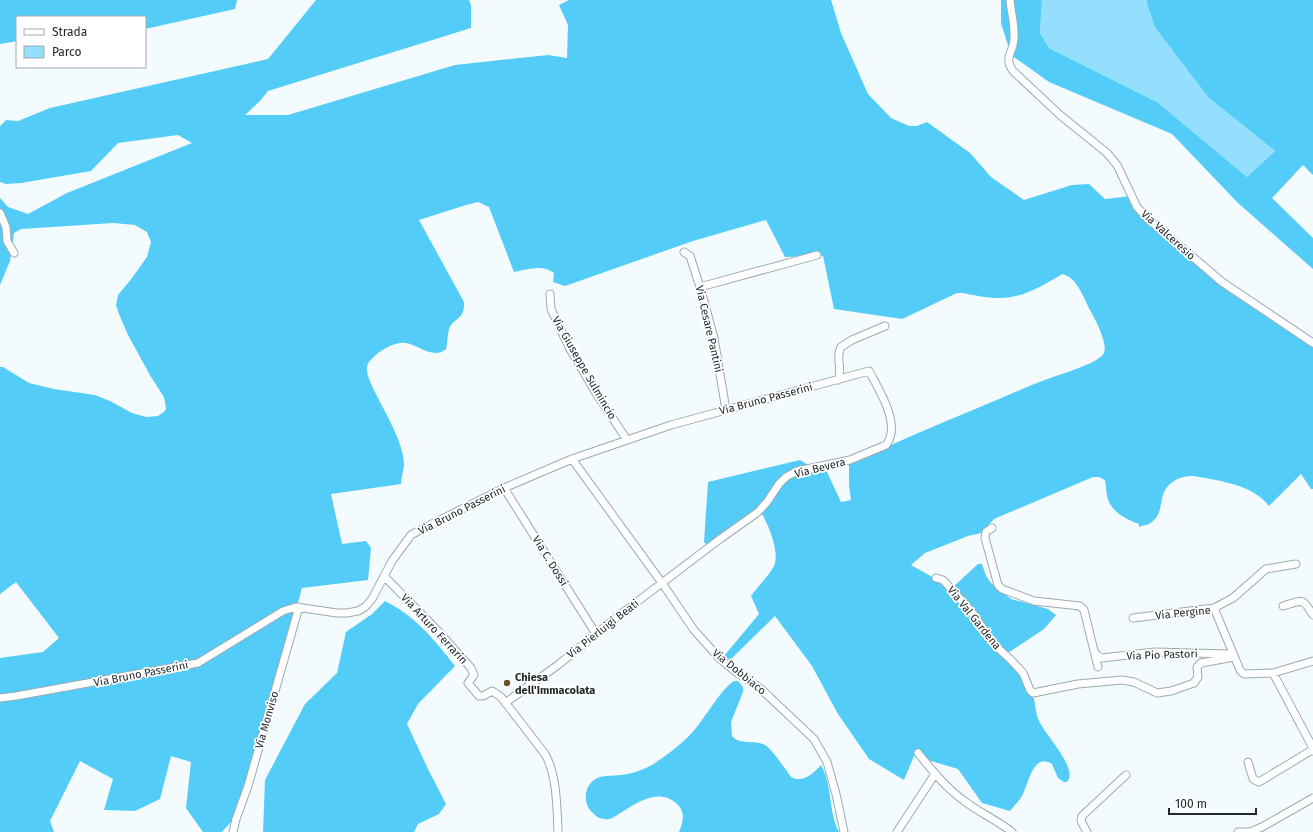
<svg xmlns="http://www.w3.org/2000/svg" width="1313" height="832" font-family="'Fira Sans',sans-serif">
<style>
.green{fill:#94dffd}
.forest{fill:#53cdf8}
.lines{fill:none;stroke-linecap:round;stroke-linejoin:round}
.minor-casing{stroke:#9aabb2;stroke-width:9}
.minor{stroke:#fff;stroke-width:7}
.poi-dot{fill:#685221;stroke:#fff;stroke-width:1.5}
.labels{text-anchor:middle;dominant-baseline:central;stroke-width:3.5;stroke-linejoin:round;paint-order:stroke}
.street-label{font-size:11px;fill:#22282b;stroke:#fff}
.poi-label{font-size:11px;font-weight:bold;fill:#22282b;stroke:#fff;text-anchor:start}
</style>
<rect width="100%" height="100%" fill="#f4fbfe"/>
<!-- green -->
<path class="green" d="M1042,0H1147V3L1209,98L1275,151L1247,177L1157,102L1049,48L1040,33Z"/>
<!-- forest -->
<path class="forest" d="M0,0H237L235,9L145,29V17H17V41L0,44Z
M316,0H469L471,5V28L268,91L260,101L245,115H288L455,65L548,55L567,58L568,25L559,5L569,0H831L841,33L868,94L891,118L909,126H917L927,122L970,153L991,177L1024,200L1072,185L1089,184L1105,199L1132,196L1137,207L1237,291L1313,342V489H1311L1301,474L1269,506C1252,484 1220,481 1194,476C1187,476 1180,477 1174,481C1156,492 1166,510 1153,521C1150,525 1144,525 1139,527V524C1125,519 1110,511 1107,496C1106,491 1106,485 1105,480L1099,477H1093L994,519L981,533L968,536L925,553L911,565L952,588L978,564H982L986,576L991,583L1011,599L1048,609L1056,615L1044,629L1005,655C1015,667 1027,679 1032,693C1036,703 1035,714 1040,723C1046,735 1079,770 1067,782H1064L1058,778L1052,764C1033,751 1028,786 1022,796C1019,801 1014,806 1010,811L982,803L958,769L914,756L904,780L869,759L838,714L812,666L775,616L730,660L724,656L759,614L751,596C757,588 770,574 774,566C780,553 769,526 762,514L712,546H708L704,542L708,482L800,460C811,466 812,470 826,470L841,502L851,500L849,485V464C892,444 936,425 980,407C1004,397 1028,386 1053,377C1064,373 1099,363 1104,353C1108,343 1095,319 1090,310C1083,297 1077,277 1062,274C1048,283 1027,295 1011,297C996,300 978,296 962,293H957L902,319L834,309L823,256L785,257L766,220L693,241L565,286L553,282L554,273C543,264 527,269 514,272L489,207L478,202L466,205L419,220L464,302C465,320 454,317 449,329C447,336 448,342 446,349C434,360 418,345 406,343C397,341 385,348 378,353C374,357 368,361 367,367C366,376 373,388 377,396C386,414 405,446 404,466C403,472 401,478 401,484L331,494L342,544L366,541L371,548L368,580L302,588L239,813L222,832H203L186,808L191,762L171,756L160,799L135,811L104,810L113,779L80,761L50,821L54,832H0V658L43,652L59,638L16,582L0,594V367H3L29,383L54,389L95,395L110,401L132,413L146,417L158,416L165,411L166,408L164,397L151,377L128,335L119,314L116,305L118,295L132,278L147,257L151,242L147,232L135,225L113,223L21,229L14,233L10,261L0,285V198L8,207L28,214L67,193L192,143L178,135L118,143L91,171L21,183L6,184L0,182V126L6,120L18,121L50,108L268,59Z
M1001,0H1042L1040,33L1049,48L1157,102L1247,177L1275,151L1209,98L1155,27L1147,3V0H1313V175L1303,165L1272,198L1313,238V269L1238,203L1172,134L1049,82L1011,55L1001,23Z
M385,601C415,616 435,640 455,666L418,704L407,724L428,769L446,804L439,814L418,824L414,832H263L265,780L305,704L337,673L346,632L372,614Z
M734,681H738L743,687V692L731,722L732,736C741,746 754,739 765,745C772,749 786,770 791,777C802,784 814,773 821,765C833,786 828,811 839,832H679C683,823 686,812 677,804C660,788 639,801 622,812C618,814 614,818 609,819C603,820 597,818 593,813C581,803 584,782 600,777C607,775 614,776 621,775C631,774 643,770 652,765C666,756 686,741 696,728C706,716 722,688 734,681Z"/>
<g class="lines">
<!-- minor casing -->
<g class="minor-casing">
<path id="minor" d="M1010,0C1011,12 1015,26 1014,38C1014,52 1003,57 1013,71L1060,115L1107,153L1117,165L1137,207L1146,217L1222,282L1313,343
M0,213L6,227L7,241L14,253
M684,252L690,256L700,287L714,338L726,410
M700,287L817,255
M550,294L551,309L570,349L596,393L627,440
M838,380C843,369 835,358 841,347L852,340L885,326
M572,459L662,583L694,630L719,658L736,672L761,689L814,739L827,762L836,794L844,832
M504,488L596,634
M992,528L986,532L985,538L998,585L1002,589L1034,601L1080,606L1084,610L1098,667
M384,576L437,630L471,668L474,675L468,683L479,696H483L492,691L501,697L545,754C557,775 557,808 558,832
M936,578L943,580L965,604L975,616L990,640L1000,650L1010,659L1023,673L1030,690L1033,693L1078,684L1122,680L1134,682L1157,693L1171,691L1194,683L1198,677L1197,667L1201,663L1234,657
M1283,606C1303,600 1302,597 1313,615
M1214,608L1233,598L1266,569L1296,564
M1133,618L1214,608L1240,670L1244,674L1273,673L1313,661
M1094,651L1097,655L1102,658L1155,652L1230,654
M1273,673L1313,748
M0,698L16,696L198,663L283,611L296,607L337,613H347L358,611L365,607L372,599L392,561L411,535L426,527L504,488L572,459L671,425L869,371C879,390 902,425 886,445L850,460L797,471L786,477L779,484L767,502L758,512L720,539L621,614L558,665L505,703
M918,753C931,769 945,787 963,800C978,812 997,820 1012,832
M1248,762L1253,779L1259,782L1312,750L1313,751
M233,832L236,819L248,786L299,607
M897,832L935,774
M1087,832L1081,821L1082,816L1126,775
M1238,832H1250L1262,827L1313,798"/>
</g>
<!-- minor -->
<use href="#minor" class="minor"/>
</g>
<!-- markers -->
<circle class="poi-dot" cx="507" cy="683" r="4"/>
<g class="labels">
<!-- street labels -->
<g class="street-label">
<text transform="translate(1168 235) rotate(42)">Via Valceresio</text>
<text transform="translate(709 329) rotate(77)">Via Cesare Pantini</text>
<text transform="translate(584 368) rotate(60)">Via Giuseppe Sulmincio</text>
<text transform="translate(766 399) rotate(-15)">Via Bruno Passerini</text>
<text transform="translate(820 468) rotate(-14)">Via Bevera</text>
<text transform="translate(462 510) rotate(-27)">Via Bruno Passerini</text>
<text transform="translate(550 561) rotate(58)">Via C. Dossi</text>
<text transform="translate(1183 613) rotate(-6)">Via Pergine</text>
<text transform="translate(974 618) rotate(51)">Via Val Gardena</text>
<text transform="translate(434 629) rotate(47)">Via Arturo Ferrarin</text>
<text transform="translate(603 629) rotate(-38)">Via Pierluigi Beati</text>
<text transform="translate(1162 655) rotate(-2)">Via Pio Pastori</text>
<text transform="translate(739 672) rotate(39)">Via Dobbiaco</text>
<text transform="translate(141 674) rotate(-11)">Via Bruno Passerini</text>
<text transform="translate(267 720) rotate(-74)">Via Monviso</text>
</g>
<!-- poi labels -->
<g class="poi-label">
<text x="515" y="677">Chiesa<tspan x="515" dy="13">dell'Immacolata</tspan></text>
</g>
</g>
<!-- legend -->
<rect x="16" y="16" width="130" height="52" fill="#ffffff" stroke="#a7a9aa"/>
<rect x="24" y="29" width="20" height="6" fill="#ffffff" stroke="#a7a9aa"/>
<text x="52" y="36" font-size="12" fill="#22282b">Strada</text>
<rect x="24" y="46" width="20" height="12" fill="#94dffd" stroke="#a7a9aa"/>
<text x="52" y="56" font-size="12" fill="#22282b">Parco</text>
<!-- scale -->
<path d="M1169 808v6h87v-6" fill="none" stroke="#22282b" stroke-width="2"/>
<text x="1175" y="808" font-size="12" fill="#22282b" stroke="#ffffff" stroke-width="3" paint-order="stroke">100 m</text>
</svg>
